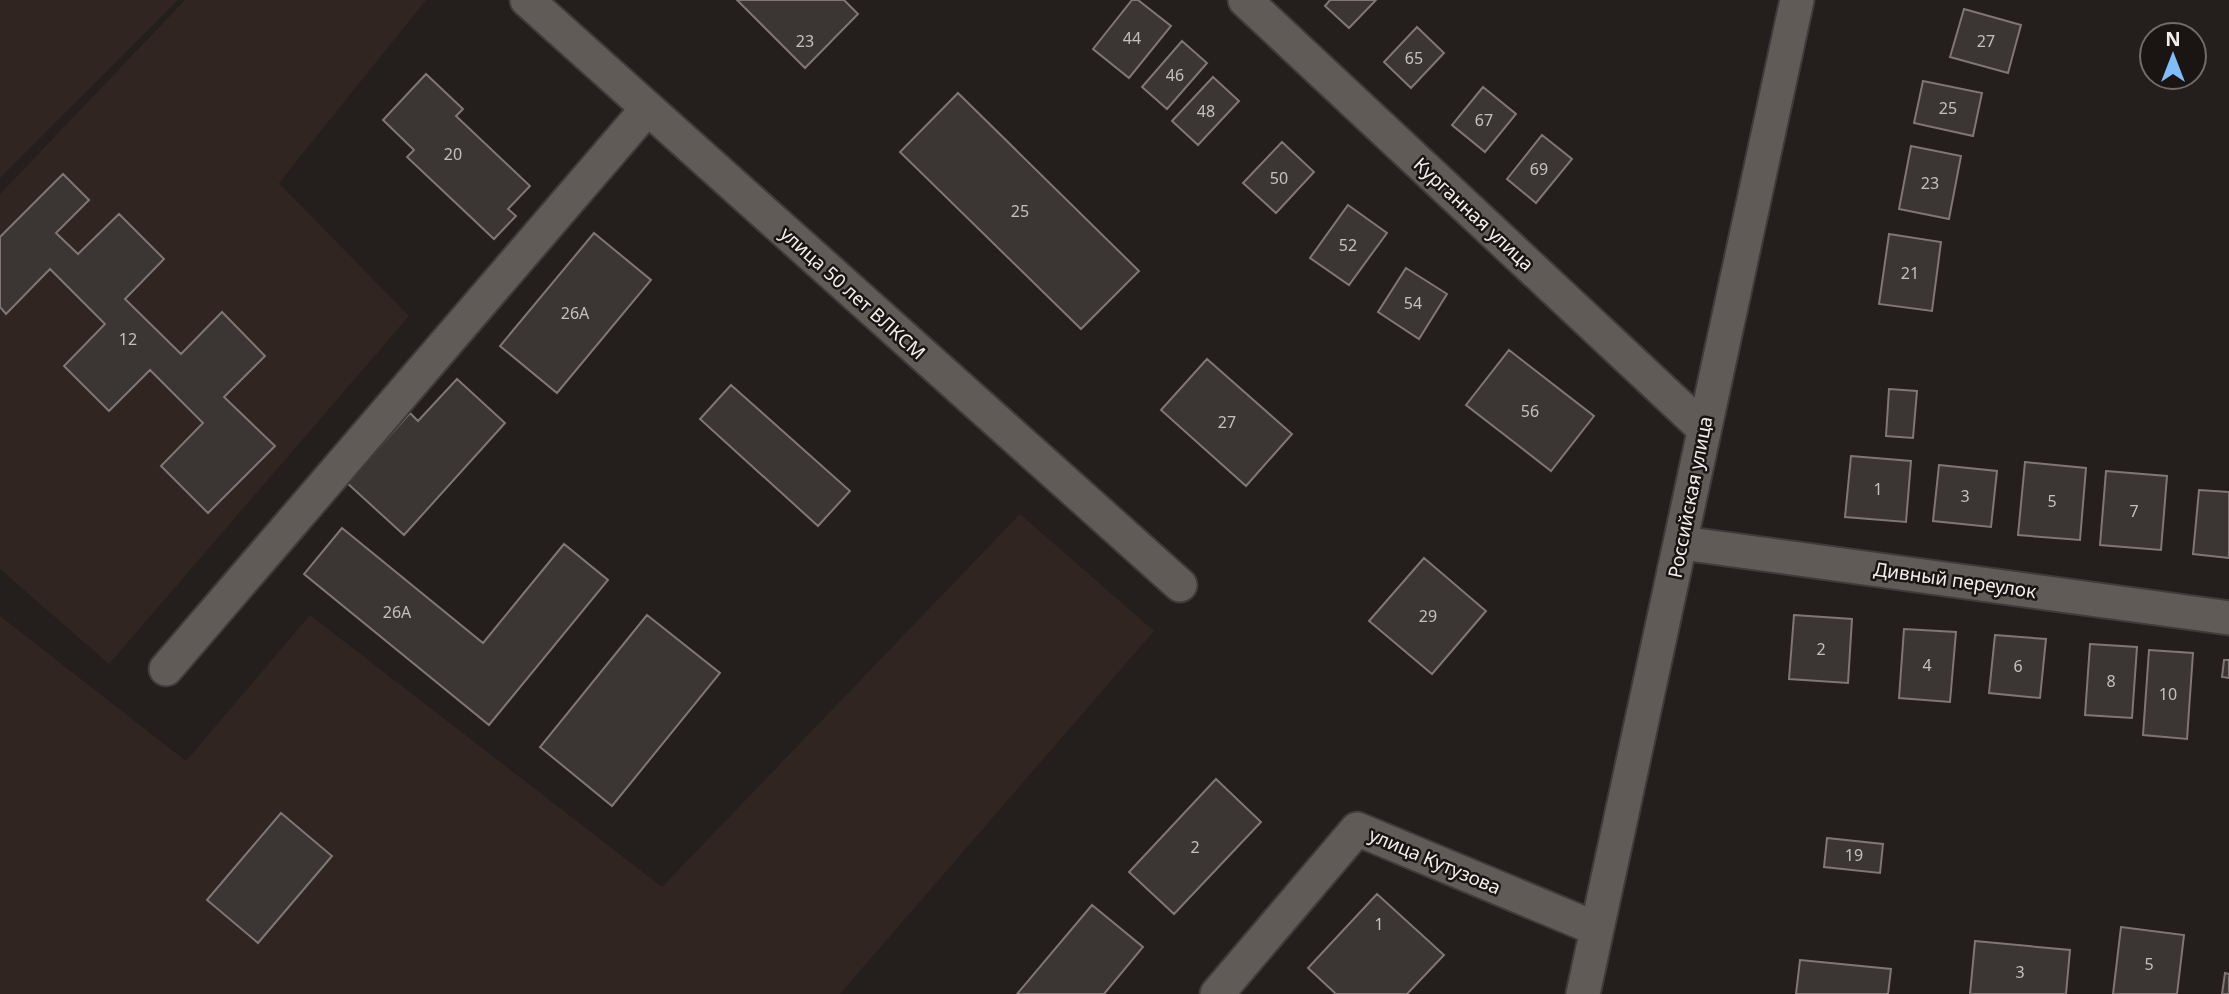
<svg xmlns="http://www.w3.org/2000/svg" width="2229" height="994" font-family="'Noto Sans',sans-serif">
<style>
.built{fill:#312522}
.building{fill:#3b3634;stroke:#7e7775;stroke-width:2}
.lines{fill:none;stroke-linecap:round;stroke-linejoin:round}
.minor-casing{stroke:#3f3b3a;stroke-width:37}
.minor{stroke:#615b58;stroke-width:33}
.labels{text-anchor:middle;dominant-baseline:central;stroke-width:5;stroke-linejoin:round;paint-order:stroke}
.number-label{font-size:16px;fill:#c4c0bf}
.street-label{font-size:19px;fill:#f2eeed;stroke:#1a1513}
</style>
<rect width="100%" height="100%" fill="#241e1c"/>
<!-- built -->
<path class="built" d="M0,0H178L0,178Z
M185,0H426L279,183L409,316L109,664L0,569V194Z
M1020,514L1154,631L840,994H0V616L186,761L310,615L662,887Z"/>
<!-- building -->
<path class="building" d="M737,0H844L858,14L805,68Z
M1132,0H1138L1171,26L1129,78L1093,49Z
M1330,0H1376L1349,28L1325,6Z
M1964,9L2021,25L2008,73L1950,57Z
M1417,27L1444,53L1411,88L1384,62Z
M1182,41L1207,63L1167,109L1142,87Z
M426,74L463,109L456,116L530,186L508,209L516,216L494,239L407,157L414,150L383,120Z
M1213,77L1239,101L1198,145L1172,121Z
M1923,81L1982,93L1973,136L1914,123Z
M1483,87L1516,114L1485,152L1452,125Z
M958,93L1139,271L1081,329L900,152Z
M1542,135L1572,159L1536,203L1507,179Z
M1282,142L1314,172L1276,213L1243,183Z
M1911,146L1961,156L1949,219L1899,209Z
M63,174L89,200L56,233L78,254L119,214L164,259L125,299L181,354L222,312L265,356L224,397L275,446L208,513L161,466L203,423L150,370L109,411L64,366L105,324L50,269L6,314L0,307V237Z
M1348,205L1387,233L1349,285L1310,258Z
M594,233L651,280L557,393L500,346Z
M1889,234L1941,242L1932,311L1879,304Z
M1406,268L1447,294L1419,339L1378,312Z
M1509,350L1594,416L1551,471L1466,405Z
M1207,359L1292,434L1246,486L1161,410Z
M457,379L505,423L404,535L347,483L410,413L418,421Z
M731,385L850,491L818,526L700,419Z
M1889,389L1917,391L1913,438L1886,436Z
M1851,456L1911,461L1906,522L1845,517Z
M2025,462L2086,468L2080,540L2018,535Z
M1939,465L1997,471L1991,527L1933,521Z
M2106,471L2167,476L2161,550L2100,545Z
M2199,490L2229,492V558L2193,554Z
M342,528L483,643L564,544L608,580L489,725L304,574Z
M1424,558L1486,611L1432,674L1369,621Z
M647,615L720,673L612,806L540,747Z
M1794,615L1852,619L1848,683L1789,679Z
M1904,629L1956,632L1950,702L1899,698Z
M1995,635L2046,639L2040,698L1989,693Z
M2090,644L2137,647L2132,718L2085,715Z
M2149,650L2193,653L2187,739L2143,735Z
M2224,660H2229V678L2222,677Z
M1216,779L1261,822L1174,914L1129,872Z
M281,813L332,856L258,943L207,900Z
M1827,838L1883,844L1880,873L1824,867Z
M1377,894L1444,955L1407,994H1336L1308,968Z
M1092,905L1143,947L1104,994H1017Z
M2121,927L2184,935L2177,994H2113Z
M1975,941L2070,950L2066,994H1970Z
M1800,960L1891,969L1888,994H1796Z
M2225,973L2229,974V994H2222Z"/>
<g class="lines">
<!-- minor casing -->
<g class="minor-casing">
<path id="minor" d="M527,0L1180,585
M1245,0L1704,429
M1682,543L2229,618
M166,669L647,109
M1217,994L1357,829L1597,929
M1583,994L1797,0"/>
</g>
<!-- minor -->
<use href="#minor" class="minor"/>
</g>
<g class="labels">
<!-- number labels -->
<g class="number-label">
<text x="1132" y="38">44</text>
<text x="805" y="41">23</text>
<text x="1986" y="41">27</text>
<text x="1414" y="58">65</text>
<text x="1175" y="75">46</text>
<text x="1948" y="108">25</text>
<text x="1206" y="111">48</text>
<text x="1484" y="120">67</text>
<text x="453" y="154">20</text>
<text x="1539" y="169">69</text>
<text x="1279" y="178">50</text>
<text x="1930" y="183">23</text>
<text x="1020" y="211">25</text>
<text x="1348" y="245">52</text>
<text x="1910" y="273">21</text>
<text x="1413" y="303">54</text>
<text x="575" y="313">26А</text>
<text x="128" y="339">12</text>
<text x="1530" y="411">56</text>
<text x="1227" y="422">27</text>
<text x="1878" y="489">1</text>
<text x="1965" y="496">3</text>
<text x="2052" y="501">5</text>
<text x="2134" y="511">7</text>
<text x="397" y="612">26А</text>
<text x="1428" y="616">29</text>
<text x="1821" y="649">2</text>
<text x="1927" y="665">4</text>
<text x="2018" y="666">6</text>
<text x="2111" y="681">8</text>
<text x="2168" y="694">10</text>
<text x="1195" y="847">2</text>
<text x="1854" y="855">19</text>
<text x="1379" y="924">1</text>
<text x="2149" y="964">5</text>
<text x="2020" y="972">3</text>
</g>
<!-- street labels -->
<g class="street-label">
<text transform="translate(1474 214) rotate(43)">Курганная улица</text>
<text transform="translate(853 293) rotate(42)">улица 50 лет ВЛКСМ</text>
<text transform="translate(1690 497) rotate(-79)">Российская улица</text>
<text transform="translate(1955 580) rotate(8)">Дивный переулок</text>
<text transform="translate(1435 861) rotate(23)">улица Кутузова</text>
</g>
</g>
<!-- north arrow -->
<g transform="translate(2173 56)"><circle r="33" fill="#1a1513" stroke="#706c6a" stroke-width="2"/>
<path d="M0-5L12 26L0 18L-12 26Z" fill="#80bdfa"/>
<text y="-10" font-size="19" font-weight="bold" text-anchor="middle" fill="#f2eeed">N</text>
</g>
</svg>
